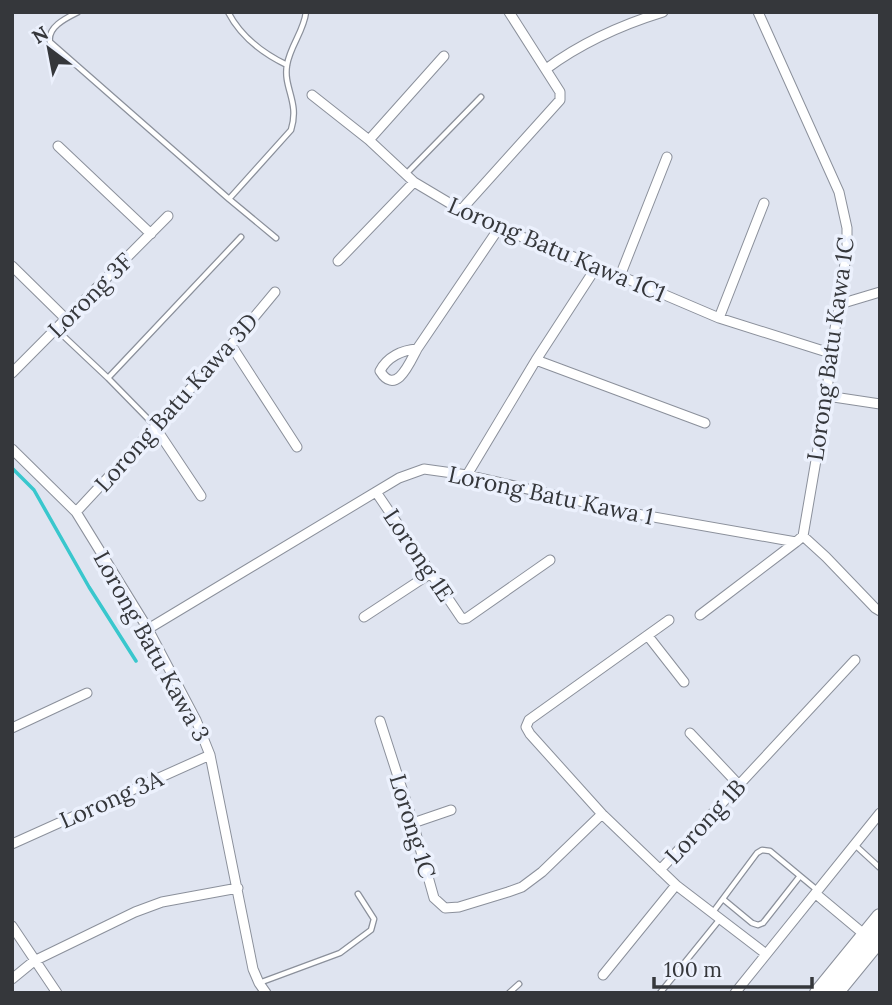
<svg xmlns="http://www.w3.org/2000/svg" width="892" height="1005" font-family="Lora,serif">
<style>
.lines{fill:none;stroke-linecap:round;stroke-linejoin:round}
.stream{stroke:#39c7cd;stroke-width:3.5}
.lane-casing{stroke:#8b909b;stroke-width:7}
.street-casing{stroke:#8b909b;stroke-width:11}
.highway-casing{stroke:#8b909b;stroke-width:18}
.lane{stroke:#fff;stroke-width:4.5}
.street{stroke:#fff;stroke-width:9}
.highway{stroke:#fff;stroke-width:16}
.labels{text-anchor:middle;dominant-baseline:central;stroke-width:7;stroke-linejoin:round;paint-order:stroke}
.street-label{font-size:23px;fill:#35373b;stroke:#ecf1fd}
</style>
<rect width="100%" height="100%" fill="#dfe4f0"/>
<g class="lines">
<!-- stream -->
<path class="stream" d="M12,468L34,490L89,587L136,661"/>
<!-- lane casing -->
<g class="lane-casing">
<path id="lane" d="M78,12C66,18 47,27 50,42L229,199
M228,12C241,37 262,53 287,65
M407,173L481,97
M276,238L229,199L291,130C300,102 283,88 287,65C290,46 304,31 306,12
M56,329L108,378L155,426
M108,378L241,237
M855,845L880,868
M723,899L752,923L758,925L763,923L800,876
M713,912L757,853L762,850L770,851L817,890
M259,983L340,953L371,930L374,919L358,894
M509,993L519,984
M660,993L720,919"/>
</g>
<!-- street casing -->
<g class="street-casing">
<path id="street" d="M758,12L839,192L847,228V246L840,304L830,353L827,396L803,536
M546,69C581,43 621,25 663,12
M312,95L369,140L414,182L461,210L499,228L597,266L719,318L830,353
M369,140L444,56
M58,146L151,234
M461,210L560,100V92L509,12
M338,261L414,182
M12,266L66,319
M620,276L667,157
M840,304L880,292
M719,318L764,203
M231,345L297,447
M417,349C402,350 387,357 380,371C396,397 410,362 417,349L499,228
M536,360L705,423
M12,373L168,216
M827,396L880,404
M155,427L201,496
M12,449L76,512L148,629L196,720L210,755L253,969L259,983L266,993
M467,475L536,360L597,266
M376,492L462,619L467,618L550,560
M76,512L231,345L275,292
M700,615L796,542
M364,617L431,573
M669,620L529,720L526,727L530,734L602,814L676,885L766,954
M148,629L399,478L424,469L467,475L631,513L796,542L803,536L826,557L875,608L880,611
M648,636L684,682
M380,721L413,823L434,898L445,908L459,907L508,892L522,887L542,872L602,814
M12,728L87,693
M690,733L739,785
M413,823L451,810
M12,844L210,755
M660,870L855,660
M816,894L865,935
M12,926L57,993
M603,975L676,885
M12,979L34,961L135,912L162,902L238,888
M735,993L880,813"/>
</g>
<!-- highway casing -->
<g class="highway-casing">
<path id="highway" d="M818,993L880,917
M835,993L880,938"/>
</g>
<!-- lane -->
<use href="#lane" class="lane"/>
<!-- street -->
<use href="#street" class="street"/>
<!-- highway -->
<use href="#highway" class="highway"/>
</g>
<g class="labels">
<!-- street labels -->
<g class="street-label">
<text transform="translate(557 249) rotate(23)">Lorong Batu Kawa 1C1</text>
<text transform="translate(90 295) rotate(-45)">Lorong 3F</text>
<text transform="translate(830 349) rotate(-82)">Lorong Batu Kawa 1C</text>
<text transform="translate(176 402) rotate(-48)">Lorong Batu Kawa 3D</text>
<text transform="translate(551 495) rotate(12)">Lorong Batu Kawa 1</text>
<text transform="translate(419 555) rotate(56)">Lorong 1E</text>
<text transform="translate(152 646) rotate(61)">Lorong Batu Kawa 3</text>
<text transform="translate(111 799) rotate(-24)">Lorong 3A</text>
<text transform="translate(705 821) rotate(-47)">Lorong 1B</text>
<text transform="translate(413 826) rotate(73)">Lorong 1C</text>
</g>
</g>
<!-- border -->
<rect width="892" height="1005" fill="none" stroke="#35373b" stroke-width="28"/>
<!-- north arrow -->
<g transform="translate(49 49) rotate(328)" stroke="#ecf1fd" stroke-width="5" paint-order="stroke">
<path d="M0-5L12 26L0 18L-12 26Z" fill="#35373b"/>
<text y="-10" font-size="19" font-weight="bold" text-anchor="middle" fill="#35373b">N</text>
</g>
<!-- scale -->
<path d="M654 977v10h158v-10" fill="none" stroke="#35373b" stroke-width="3.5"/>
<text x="664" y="977" font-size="21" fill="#35373b" stroke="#ecf1fd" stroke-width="5" paint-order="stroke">100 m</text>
</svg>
